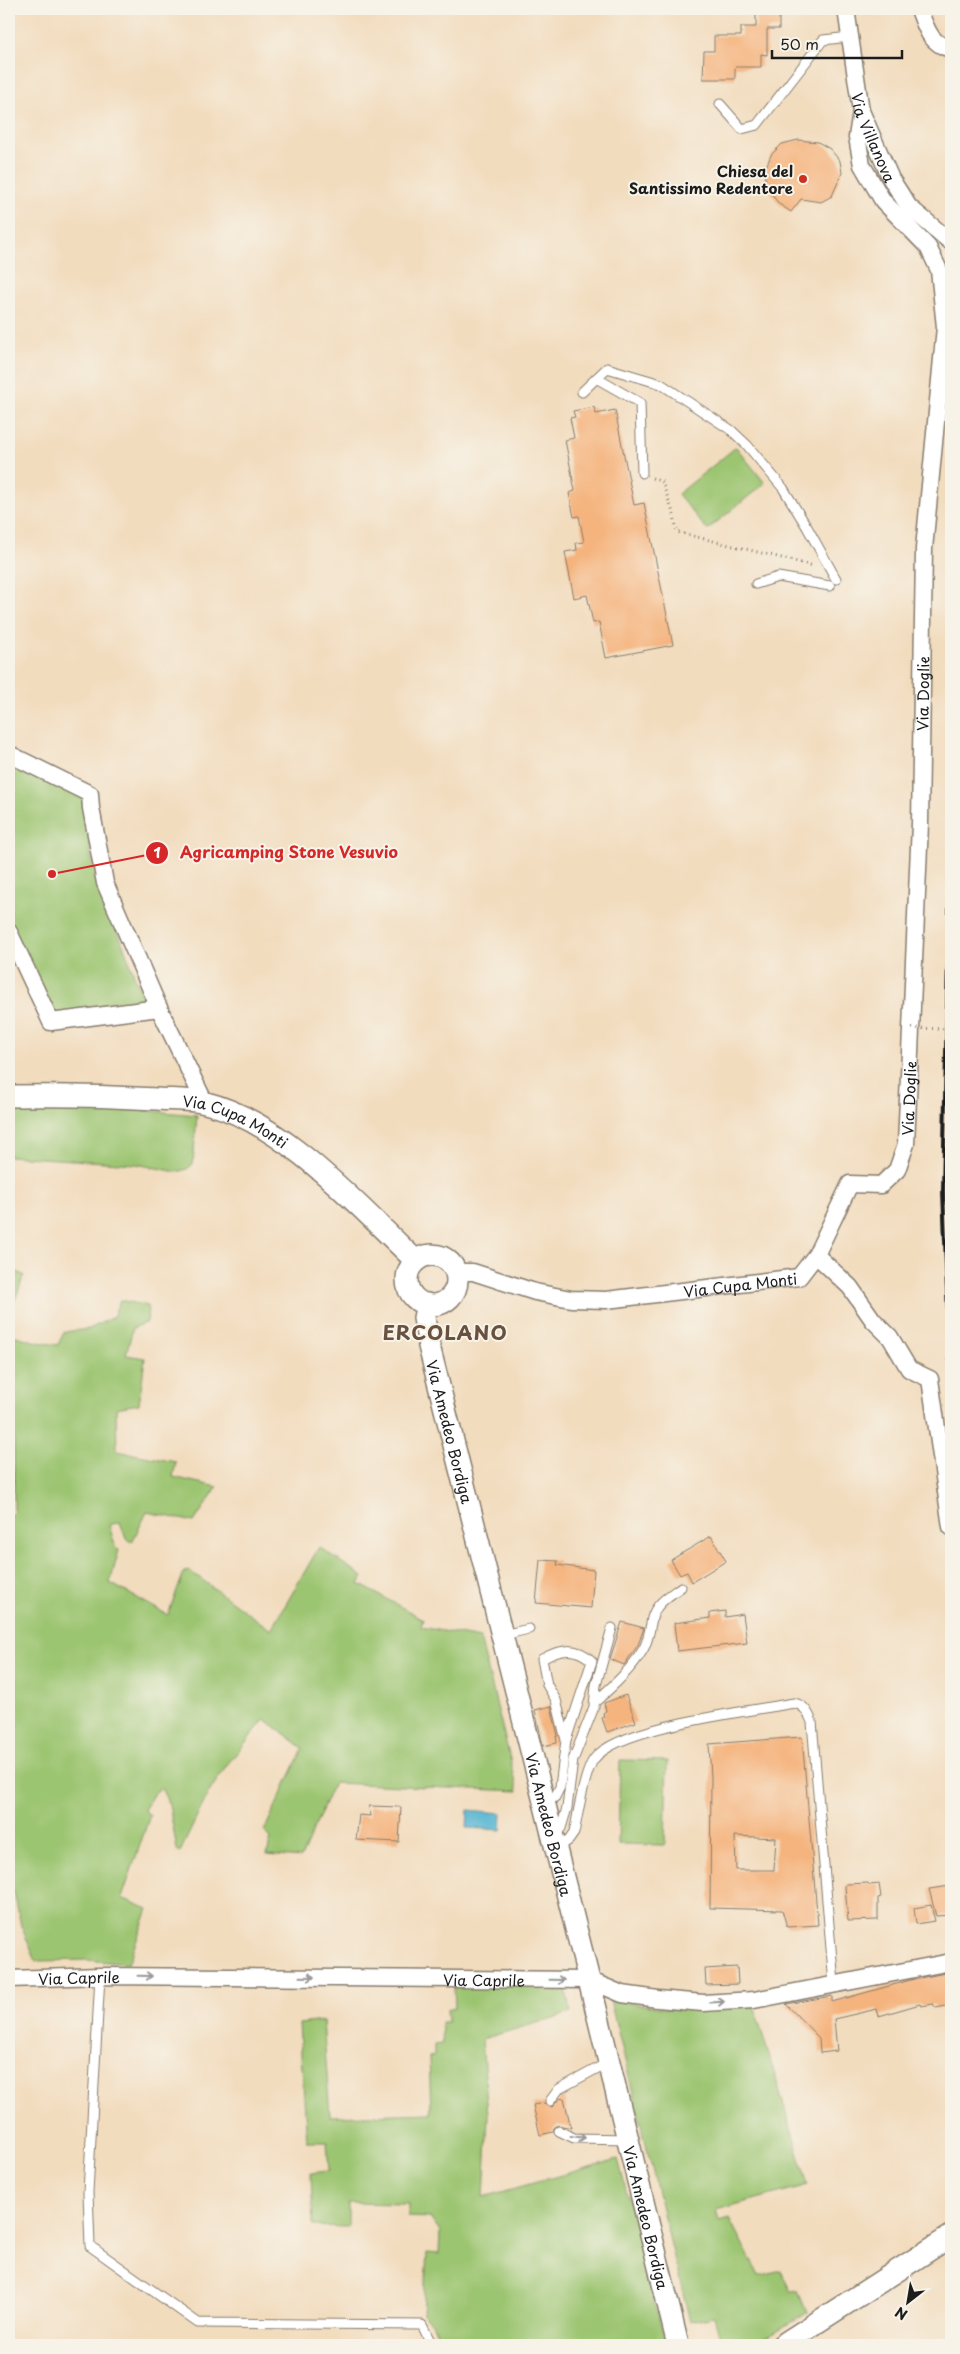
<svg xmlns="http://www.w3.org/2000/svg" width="960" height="2354" font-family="'Playpen Sans',sans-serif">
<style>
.green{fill:#9cc571;stroke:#5c7046}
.water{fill:#54b6d2;stroke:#386977}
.building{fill:#f5b47e;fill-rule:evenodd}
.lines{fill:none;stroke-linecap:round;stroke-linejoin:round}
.service-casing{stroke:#877c6d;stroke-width:11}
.minor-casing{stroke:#877c6d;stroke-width:19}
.tertiary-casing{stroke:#877c6d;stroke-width:24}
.path{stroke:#877c6d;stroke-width:3;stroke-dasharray:1 4;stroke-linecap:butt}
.service{stroke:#fff;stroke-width:9}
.minor{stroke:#fff;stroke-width:16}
.tertiary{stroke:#fff;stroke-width:21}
.rail{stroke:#1c1c1c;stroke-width:4}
.path-bridge{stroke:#877c6d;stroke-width:3;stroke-dasharray:1 4;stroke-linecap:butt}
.oneway{stroke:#999}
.poi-dot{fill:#c8321e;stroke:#f7f3e8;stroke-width:2}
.labels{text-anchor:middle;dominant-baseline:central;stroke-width:4;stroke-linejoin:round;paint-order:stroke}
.street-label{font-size:15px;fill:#1c1c1c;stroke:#f7f3e8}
.poi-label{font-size:15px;font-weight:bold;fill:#1c1c1c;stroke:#f7f3e8;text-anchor:end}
.district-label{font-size:20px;font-weight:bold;letter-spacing:1px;fill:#68513e;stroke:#f7f3e8}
.leader{fill:none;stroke:#d62828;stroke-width:2}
.callout-dot{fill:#d62828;stroke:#f7f3e8;stroke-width:2}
.mark-label{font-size:15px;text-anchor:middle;font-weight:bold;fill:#fff}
.callout-label{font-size:16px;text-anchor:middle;font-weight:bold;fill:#d62828;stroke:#f7f3e8;stroke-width:4;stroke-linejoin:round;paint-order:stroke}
</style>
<rect width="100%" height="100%" fill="#f7f3e8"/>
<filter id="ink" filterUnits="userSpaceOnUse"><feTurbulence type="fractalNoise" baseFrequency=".02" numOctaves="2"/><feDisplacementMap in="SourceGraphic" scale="10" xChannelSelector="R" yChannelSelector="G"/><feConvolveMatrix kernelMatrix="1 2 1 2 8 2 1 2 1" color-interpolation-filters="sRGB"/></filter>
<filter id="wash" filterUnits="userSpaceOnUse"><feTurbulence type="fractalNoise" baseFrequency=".0096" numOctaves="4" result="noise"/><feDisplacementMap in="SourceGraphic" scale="20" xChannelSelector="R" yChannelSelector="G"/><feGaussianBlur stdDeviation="1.12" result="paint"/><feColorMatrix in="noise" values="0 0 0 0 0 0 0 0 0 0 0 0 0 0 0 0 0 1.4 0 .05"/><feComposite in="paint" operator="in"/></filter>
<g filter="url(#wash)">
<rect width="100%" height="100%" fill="#f2dcbe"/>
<!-- green -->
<path class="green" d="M736,447L765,483L707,530L678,494Z
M10,760L82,796L89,811L91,858L145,1004L56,1014L9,923Z
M9,1104H73L197,1115L193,1164L187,1169L177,1172L136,1164L9,1156Z
M9,1269L24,1275L9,1318Z
M120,1300L148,1306L147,1322L133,1328L126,1355L145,1358L139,1404L116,1408L117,1451L176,1462L173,1477L217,1487L194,1522L147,1512L132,1542L126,1539L120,1522L109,1525L116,1549L119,1550L110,1583L168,1615L184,1572L190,1571L271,1630L319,1547L363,1577L359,1584L423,1619L421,1627L480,1638L518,1791L334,1783L301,1858L267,1855L271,1838L264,1831L303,1748L265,1719L226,1766L208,1794L180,1852L177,1850L169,1804L161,1788L154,1793L144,1810L150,1815L122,1898L148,1909L128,1964L87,1960L36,1961L21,1926L14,1892L9,1889V1516L14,1512V1437L9,1430V1334L37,1342L58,1345L64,1332L89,1329L113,1317Z
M620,1760L667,1761L665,1845L618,1844Z
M564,1982L571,2013L482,2039L488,2116L484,2197L618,2159L666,2345H443L432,2323L423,2314L427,2253L439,2254L440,2232L430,2218L408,2217V2204L348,2203V2227L313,2226L311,2173L329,2171L327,2142H307L299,2024L323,2021L330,2116L431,2113L429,2057L434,2055V2045L443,2044L441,2022H448L447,2009L455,2007L454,1986Z
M610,2000L666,2008L754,2006L808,2185L716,2210L719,2221L729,2218L759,2276L780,2270L791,2292L798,2291L807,2313L752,2345H722L714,2316L690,2321Z"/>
<!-- water -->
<path class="water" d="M468,1810L502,1813L501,1830L467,1828Z"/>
<g id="blocks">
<!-- building -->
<path class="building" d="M756,9H779V29H767V55L761,54V67H735V79H703L704,51H714V36H741V27H756Z
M798,140L818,142L830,149L840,161L842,173L832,196L821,202L801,199L791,212L779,204L767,188L764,172L771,155L782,144Z
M594,407L596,414L615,410L634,505L644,503L673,645L606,658L599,622L593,623L587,595L574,598L565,552L577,550L576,543L584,542L579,516L574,517L569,493L575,491L565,440L574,438L570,418L575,417L573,411Z
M711,1536L726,1561L692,1582L687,1572L680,1575L671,1560Z
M540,1560L558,1561L557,1565L594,1570L591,1608L536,1603Z
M725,1611V1617L743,1614L747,1643L677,1651L674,1623L710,1618V1613Z
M622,1622L644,1628L638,1645L624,1665L610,1659Z
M626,1695L636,1722L607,1732L602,1718L604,1717L603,1713L606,1711L604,1703Z
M551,1706L558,1736H556L557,1743L543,1746L535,1710Z
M802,1737L818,1925L787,1927L782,1910L710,1908L711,1777L709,1744ZM735,1836L776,1838L774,1870H736Z
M369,1806L401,1807L399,1842L356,1840L359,1815L370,1816Z
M868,1883L870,1885L879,1884L881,1897L878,1898V1920L848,1921L845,1886L846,1884Z
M951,1886V1915L936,1916L929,1889Z
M931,1905L935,1921L916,1924L914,1908Z
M737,1967L738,1984L706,1985L705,1969Z
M951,1972V2005L936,2008L933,2004L921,2006L920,2004L879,2016L877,2009L834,2019L837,2051L820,2053L819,2038L786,2004L832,1996V2002L914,1979Z
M564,2098L571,2128L558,2125L554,2128L553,2132L540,2135L533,2105L544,2103L547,2106L552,2107L559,2099Z"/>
</g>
</g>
<g filter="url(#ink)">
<use href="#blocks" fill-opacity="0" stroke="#877c6d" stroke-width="1"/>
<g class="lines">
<!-- service casing -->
<g class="service-casing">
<path id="service" d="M720,104L742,129L757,125L823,40L850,37
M596,378L640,403L642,473
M582,392L607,368L661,384L731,430L747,445L783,488L807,527L836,579
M756,584L778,577L830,586
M503,1635L529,1629
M594,1703C612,1687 632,1669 644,1648C649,1638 650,1628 652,1618C656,1603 669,1596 681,1587
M545,1803L555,1797L560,1787L566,1740L592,1661C576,1646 560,1649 542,1659L547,1685L556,1700L566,1740
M555,1834L561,1828L567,1808L573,1760L594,1707L596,1685L612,1628
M557,1849L569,1840L574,1833C578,1815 584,1772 594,1759C619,1726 751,1711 794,1703C804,1705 808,1712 812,1722L834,1984
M100,1976L88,2192L90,2246L198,2323L422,2325L432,2345
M550,2101L559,2089L609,2062
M559,2131L574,2138L628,2139"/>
</g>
<!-- minor casing -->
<g class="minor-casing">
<g id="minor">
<path id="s1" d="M846,9L861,111L891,179L909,207L951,242"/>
<path d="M919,9C926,28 930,44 951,49"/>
<path d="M9,754L90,794L91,808L105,883L159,1008L205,1103"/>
<path d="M9,932L51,1022L159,1008"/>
<path d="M816,1255L850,1287L873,1320L890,1337L909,1369L930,1379L951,1527"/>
<path id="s2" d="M456,1272H473L535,1292L571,1299L606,1300L799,1277L816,1255L850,1184L881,1185L897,1170L906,1144L920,824L924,549L945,327L939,270L928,247L883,201L862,165L857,137L861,111"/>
<path id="s3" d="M9,1979L100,1976L589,1980L622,1994L658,1999L703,2003L754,2000L951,1962"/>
</g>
</g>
<!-- tertiary casing -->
<g class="tertiary-casing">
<g id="tertiary">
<path id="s4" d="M9,1096C58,1095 107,1096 157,1099C172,1100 190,1099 206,1103C284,1122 359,1207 416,1261"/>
<circle cx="432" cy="1280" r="25"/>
<path id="s5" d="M427,1304L424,1318L429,1346L589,1980L678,2345"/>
<path d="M782,2345L951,2236"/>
</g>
</g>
<!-- path -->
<path class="path" d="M652,478L662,482L674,515L677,532L814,566"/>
<!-- service -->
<use href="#service" class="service"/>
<!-- minor -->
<use href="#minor" class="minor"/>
<!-- tertiary -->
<use href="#tertiary" class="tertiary"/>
<!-- rail -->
<path class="rail" d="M951,825L943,1191L951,1388"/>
<!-- path-bridge -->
<path class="path-bridge" d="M912,1028L951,1029"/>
</g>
<!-- one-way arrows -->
<defs><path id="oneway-shaft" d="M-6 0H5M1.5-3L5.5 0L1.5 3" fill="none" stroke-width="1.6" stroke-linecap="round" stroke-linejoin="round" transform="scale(1.25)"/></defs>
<g class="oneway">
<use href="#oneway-shaft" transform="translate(145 1976) rotate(1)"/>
<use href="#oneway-shaft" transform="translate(307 1977) rotate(1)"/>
<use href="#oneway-shaft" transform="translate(557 1980) rotate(1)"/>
<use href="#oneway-shaft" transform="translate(717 2002) rotate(-3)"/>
<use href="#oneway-shaft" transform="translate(578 2137) rotate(7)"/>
</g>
</g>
<!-- markers -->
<circle class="poi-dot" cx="803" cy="179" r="5"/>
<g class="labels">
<!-- street labels -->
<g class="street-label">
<text stroke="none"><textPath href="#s1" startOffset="132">Via Villanova</textPath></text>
<text stroke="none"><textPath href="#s2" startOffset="986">Via Doglie</textPath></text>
<text stroke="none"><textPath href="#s2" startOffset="581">Via Doglie</textPath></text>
<text stroke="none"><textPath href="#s4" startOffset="231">Via Cupa Monti</textPath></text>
<text stroke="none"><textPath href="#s2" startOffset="289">Via Cupa Monti</textPath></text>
<text stroke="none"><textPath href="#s5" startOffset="131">Via Amedeo Bordiga</textPath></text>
<text stroke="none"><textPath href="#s5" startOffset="536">Via Amedeo Bordiga</textPath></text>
<text stroke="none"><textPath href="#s3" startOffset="70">Via Caprile</textPath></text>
<text stroke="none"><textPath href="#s3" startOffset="475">Via Caprile</textPath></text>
<text stroke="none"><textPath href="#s5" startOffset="941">Via Amedeo Bordiga</textPath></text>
</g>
<!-- poi labels -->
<g class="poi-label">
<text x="793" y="170">Chiesa del<tspan x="793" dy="17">Santissimo Redentore</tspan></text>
</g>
<!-- district labels -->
<g class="district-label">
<text x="445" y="1332">ERCOLANO</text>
</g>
</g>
<!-- callouts -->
<path class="leader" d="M52 874L157 853"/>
<g class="callout-dot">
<circle cx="52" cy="874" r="5"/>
<circle cx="157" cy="853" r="12"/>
</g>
<g class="mark-label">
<text x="157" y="858">1</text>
</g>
<g class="callout-label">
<text x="289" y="858">Agricamping Stone Vesuvio</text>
</g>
<!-- margin -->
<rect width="960" height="2354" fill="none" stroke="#f7f3e8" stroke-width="30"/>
<!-- north arrow -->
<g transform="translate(908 2302) rotate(211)" stroke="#f7f3e8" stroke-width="4" paint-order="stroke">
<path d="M0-4L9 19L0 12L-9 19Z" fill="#1c1c1c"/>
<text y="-8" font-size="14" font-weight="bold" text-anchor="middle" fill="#1c1c1c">N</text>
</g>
<!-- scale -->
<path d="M772 50v8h130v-8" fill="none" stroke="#1c1c1c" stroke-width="2.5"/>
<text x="780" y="50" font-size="15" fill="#1c1c1c" stroke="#f7f3e8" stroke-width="4" paint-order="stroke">50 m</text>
</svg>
